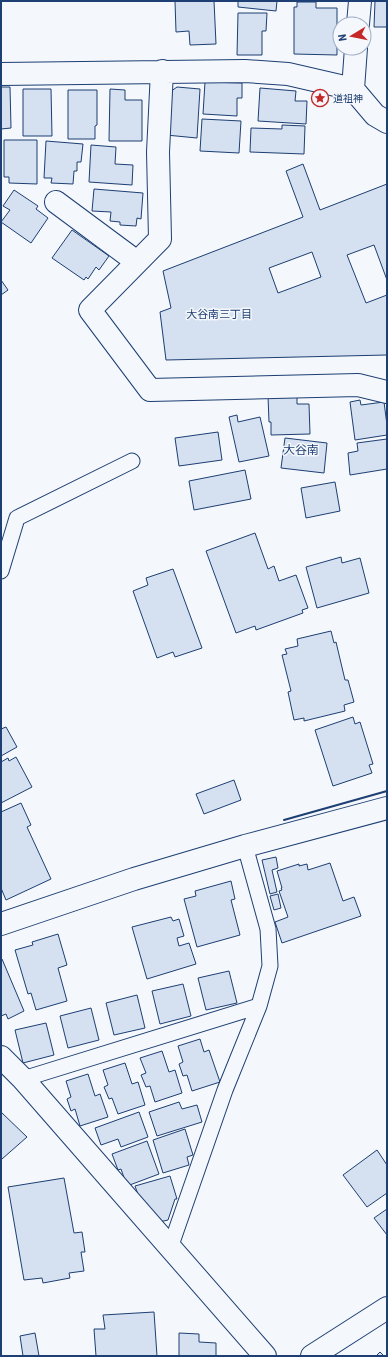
<svg xmlns="http://www.w3.org/2000/svg" width="388" height="1357" font-family="'Roboto Condensed','Noto Sans JP',sans-serif">
<style>
.building{fill:#d5e0f0;stroke:#1d3f73;fill-rule:evenodd}
.lines{fill:none;stroke-linecap:round;stroke-linejoin:round}
.service-casing{stroke:#1d3f73;stroke-width:17}
.minor-casing{stroke:#1d3f73;stroke-width:24}
.service{stroke:#f4f7fb;stroke-width:15}
.minor{stroke:#f4f7fb;stroke-width:22}
.wall{stroke:#1d3f73;stroke-width:2}
.labels{text-anchor:middle;dominant-baseline:central;stroke-width:3;stroke-linejoin:round;paint-order:stroke}
.poi-label{font-size:10px;fill:#1d3f73;stroke:#f4f7fb;text-anchor:start}
.neighbourhood-label{font-size:11px;fill:#1d3f73;stroke:#f4f7fb}
.quarter-label{font-size:12px;fill:#1d3f73;stroke:#f4f7fb}
</style>
<rect width="100%" height="100%" fill="#f4f7fb"/>
<!-- building -->
<path class="building" d="M175,1H214L216,44L190,45L189,31L176,32Z
M238,1H277L276,11L238,7Z
M375,1H387V27H374Z
M297,2H316V8H337V55L294,54V7H297Z
M238,13H267L266,31H262V55H237Z
M205,82L242,83V98H237V116L203,114Z
M1,87H10L11,128L1,129Z
M177,87L200,89L197,138L166,135L170,92Z
M260,88L296,91L295,101H307L306,124L258,121Z
M23,89H51L52,136H23Z
M110,89L125,90V100H142V141H109Z
M68,90H97V125L95,126V139H68Z
M202,119L241,121L239,153L200,151Z
M282,125L305,126L304,154L250,152L251,128L282,129Z
M4,140H37V184L9,183V177H4Z
M46,141L83,144L81,162H77V171H74L73,184L51,183L52,178H44Z
M91,145L116,147L115,164L133,165L132,185L89,182Z
M303,164L320,210L387,184V280L374,245L347,255L366,303L387,295V355L166,360L160,312L171,308L163,271L303,217L286,171ZM312,252L321,277L278,293L269,268Z
M94,189L143,193L141,219L137,218L136,226L120,225V222L110,221L111,212L92,211Z
M14,190L38,206L36,209L48,218L31,243L1,222L10,210L3,206Z
M72,230L109,256L99,270L96,267L88,279L86,277L84,280L52,258Z
M1,280L8,290L1,295Z
M268,396H297V404H309L310,434L271,435V422H269Z
M360,400L361,405L384,402L387,425V435L355,440L350,402Z
M237,415L238,422L260,417L269,456L239,462L229,417Z
M218,432L222,460L179,466L175,438Z
M285,438L327,443L324,473L281,468Z
M387,439V469L350,475L348,453L358,451L357,443Z
M245,470L251,499L194,510L189,481Z
M335,482L340,511L306,518L301,488Z
M255,533L268,569L274,566L279,581L296,575L308,608L302,610L303,613L256,630L255,626L236,633L206,551Z
M341,557L342,563L360,558L369,593L317,608L306,567Z
M173,569L202,648L175,657L173,652L157,658L133,591L148,585L146,578Z
M331,631L334,643L336,642L345,680H348L354,702L344,705L345,711L304,721V718L294,720L288,692L291,691L282,655L287,654L285,649L298,646L297,639Z
M353,717L355,724L360,722L373,764L369,765L372,773L333,786L315,730Z
M6,727L17,747L1,756V729Z
M16,757L32,787L1,803V762L8,758L9,761Z
M234,780L241,800L204,814L196,794Z
M21,803L31,825L27,827L51,879L6,900L1,888V812Z
M276,857L278,868L272,870L277,892L270,894L262,860Z
M330,863L343,901L354,897L361,916L282,943L275,922L288,917L279,891L282,890L281,888H282L277,871L299,864V866L307,864L308,870Z
M231,881L235,899L231,900L240,935L197,947L184,899L196,896L195,891Z
M278,894L281,908L274,910L270,896Z
M171,917L173,921L179,919L184,936L177,938L179,946L189,943L196,964L147,979L132,927Z
M58,934L67,965L58,968L67,1001L36,1010L31,993L28,994L15,950L33,945L32,942Z
M2,959L24,1011L8,1019L6,1014L1,1016V960Z
M229,971L237,1003L206,1010L198,978Z
M183,984L191,1016L160,1024L152,991Z
M137,995L145,1028L114,1035L106,1003Z
M91,1008L99,1040L68,1048L60,1016Z
M46,1023L54,1055L23,1063L15,1030Z
M200,1039L204,1052L209,1050L220,1082L192,1091L187,1075L183,1076L179,1064L183,1062L178,1046Z
M162,1051L169,1072L175,1070L182,1093L155,1102L150,1086L146,1087L141,1075L146,1073L140,1058Z
M125,1063L132,1084L138,1082L145,1105L118,1114L112,1098L109,1099L104,1087L108,1085L103,1070Z
M88,1074L95,1096L100,1094L108,1117L80,1126L75,1109L71,1111L67,1099L71,1097L66,1081Z
M179,1102L182,1109L197,1105L202,1122L157,1136L149,1112Z
M1,1112L27,1137L2,1159L1,1158Z
M139,1112L148,1137L121,1147L118,1139L101,1145L95,1128Z
M185,1129L193,1155L187,1157L189,1165L163,1173L153,1140Z
M147,1141L159,1174L127,1186L121,1169L118,1170L112,1154Z
M377,1150L387,1165V1193L367,1207L343,1175Z
M170,1176L177,1199H175L168,1220L159,1222L145,1208L143,1199L140,1200L135,1186Z
M64,1178L74,1233L82,1232L85,1252H81L84,1271L69,1273L70,1278L43,1283L42,1278L24,1280L8,1187Z
M387,1209V1235L374,1218Z
M154,1312L157,1356H96L94,1329H105L103,1315Z
M35,1333L39,1356H23L20,1336Z
M179,1333L199,1334V1342L216,1343V1356H179Z
M380,1352L384,1356H376Z"/>
<g class="lines">
<!-- service casing -->
<g class="service-casing">
<path id="service" d="M1,571L17,518L132,461
M23,1079L259,1006
M170,1248L225,1090L259,1006L270,966L268,929L245,846"/>
</g>
<!-- minor casing -->
<g class="minor-casing">
<path id="minor" d="M358,24L360,1
M162,71L158,152L160,239L90,310L150,390L358,385L387,392
M1,74L245,71L288,74L353,89L375,115L387,122
M353,89L356,48
M56,202L137,262
M1,924L134,879L245,846L387,808
M1,1057L23,1079L265,1356
M312,1356L387,1308"/>
</g>
<!-- service -->
<use href="#service" class="service"/>
<!-- minor -->
<use href="#minor" class="minor"/>
<!-- wall -->
<path class="wall" d="M284,820L387,791"/>
</g>
<!-- icons -->
<defs>
<g id="sight-ring" transform="scale(0.9)"><circle r="9.5" fill="#f4f7fb" stroke="#c62828" stroke-width="1.5"/><path d="M0-6L1.8-2.2L6-1.7L2.9 1.2L3.7 5.4L0 3.3L-3.7 5.4L-2.9 1.2L-6-1.7L-1.8-2.2Z" fill="#c62828"/></g>
</defs>
<g fill-rule="evenodd">
<use href="#sight-ring" x="320" y="98"/>
</g>
<g class="labels">
<!-- poi labels -->
<g class="poi-label">
<text x="333" y="98">道祖神</text>
</g>
<!-- neighbourhood labels -->
<g class="neighbourhood-label">
<text x="219" y="314">大谷南三丁目</text>
</g>
<!-- quarter labels -->
<g class="quarter-label">
<text x="301" y="450">大谷南</text>
</g>
</g>
<!-- border -->
<rect width="388" height="1357" fill="none" stroke="#1d3f73" stroke-width="4"/>
<!-- north arrow -->
<g transform="translate(352 36) rotate(260)"><circle r="19" fill="#f4f7fb" stroke="#9eadc5"/>
<path d="M0-3L7 15L0 10L-7 15Z" fill="#c62828"/>
<text y="-6" font-size="11" font-weight="bold" text-anchor="middle" fill="#1d3f73">N</text>
</g>
</svg>
